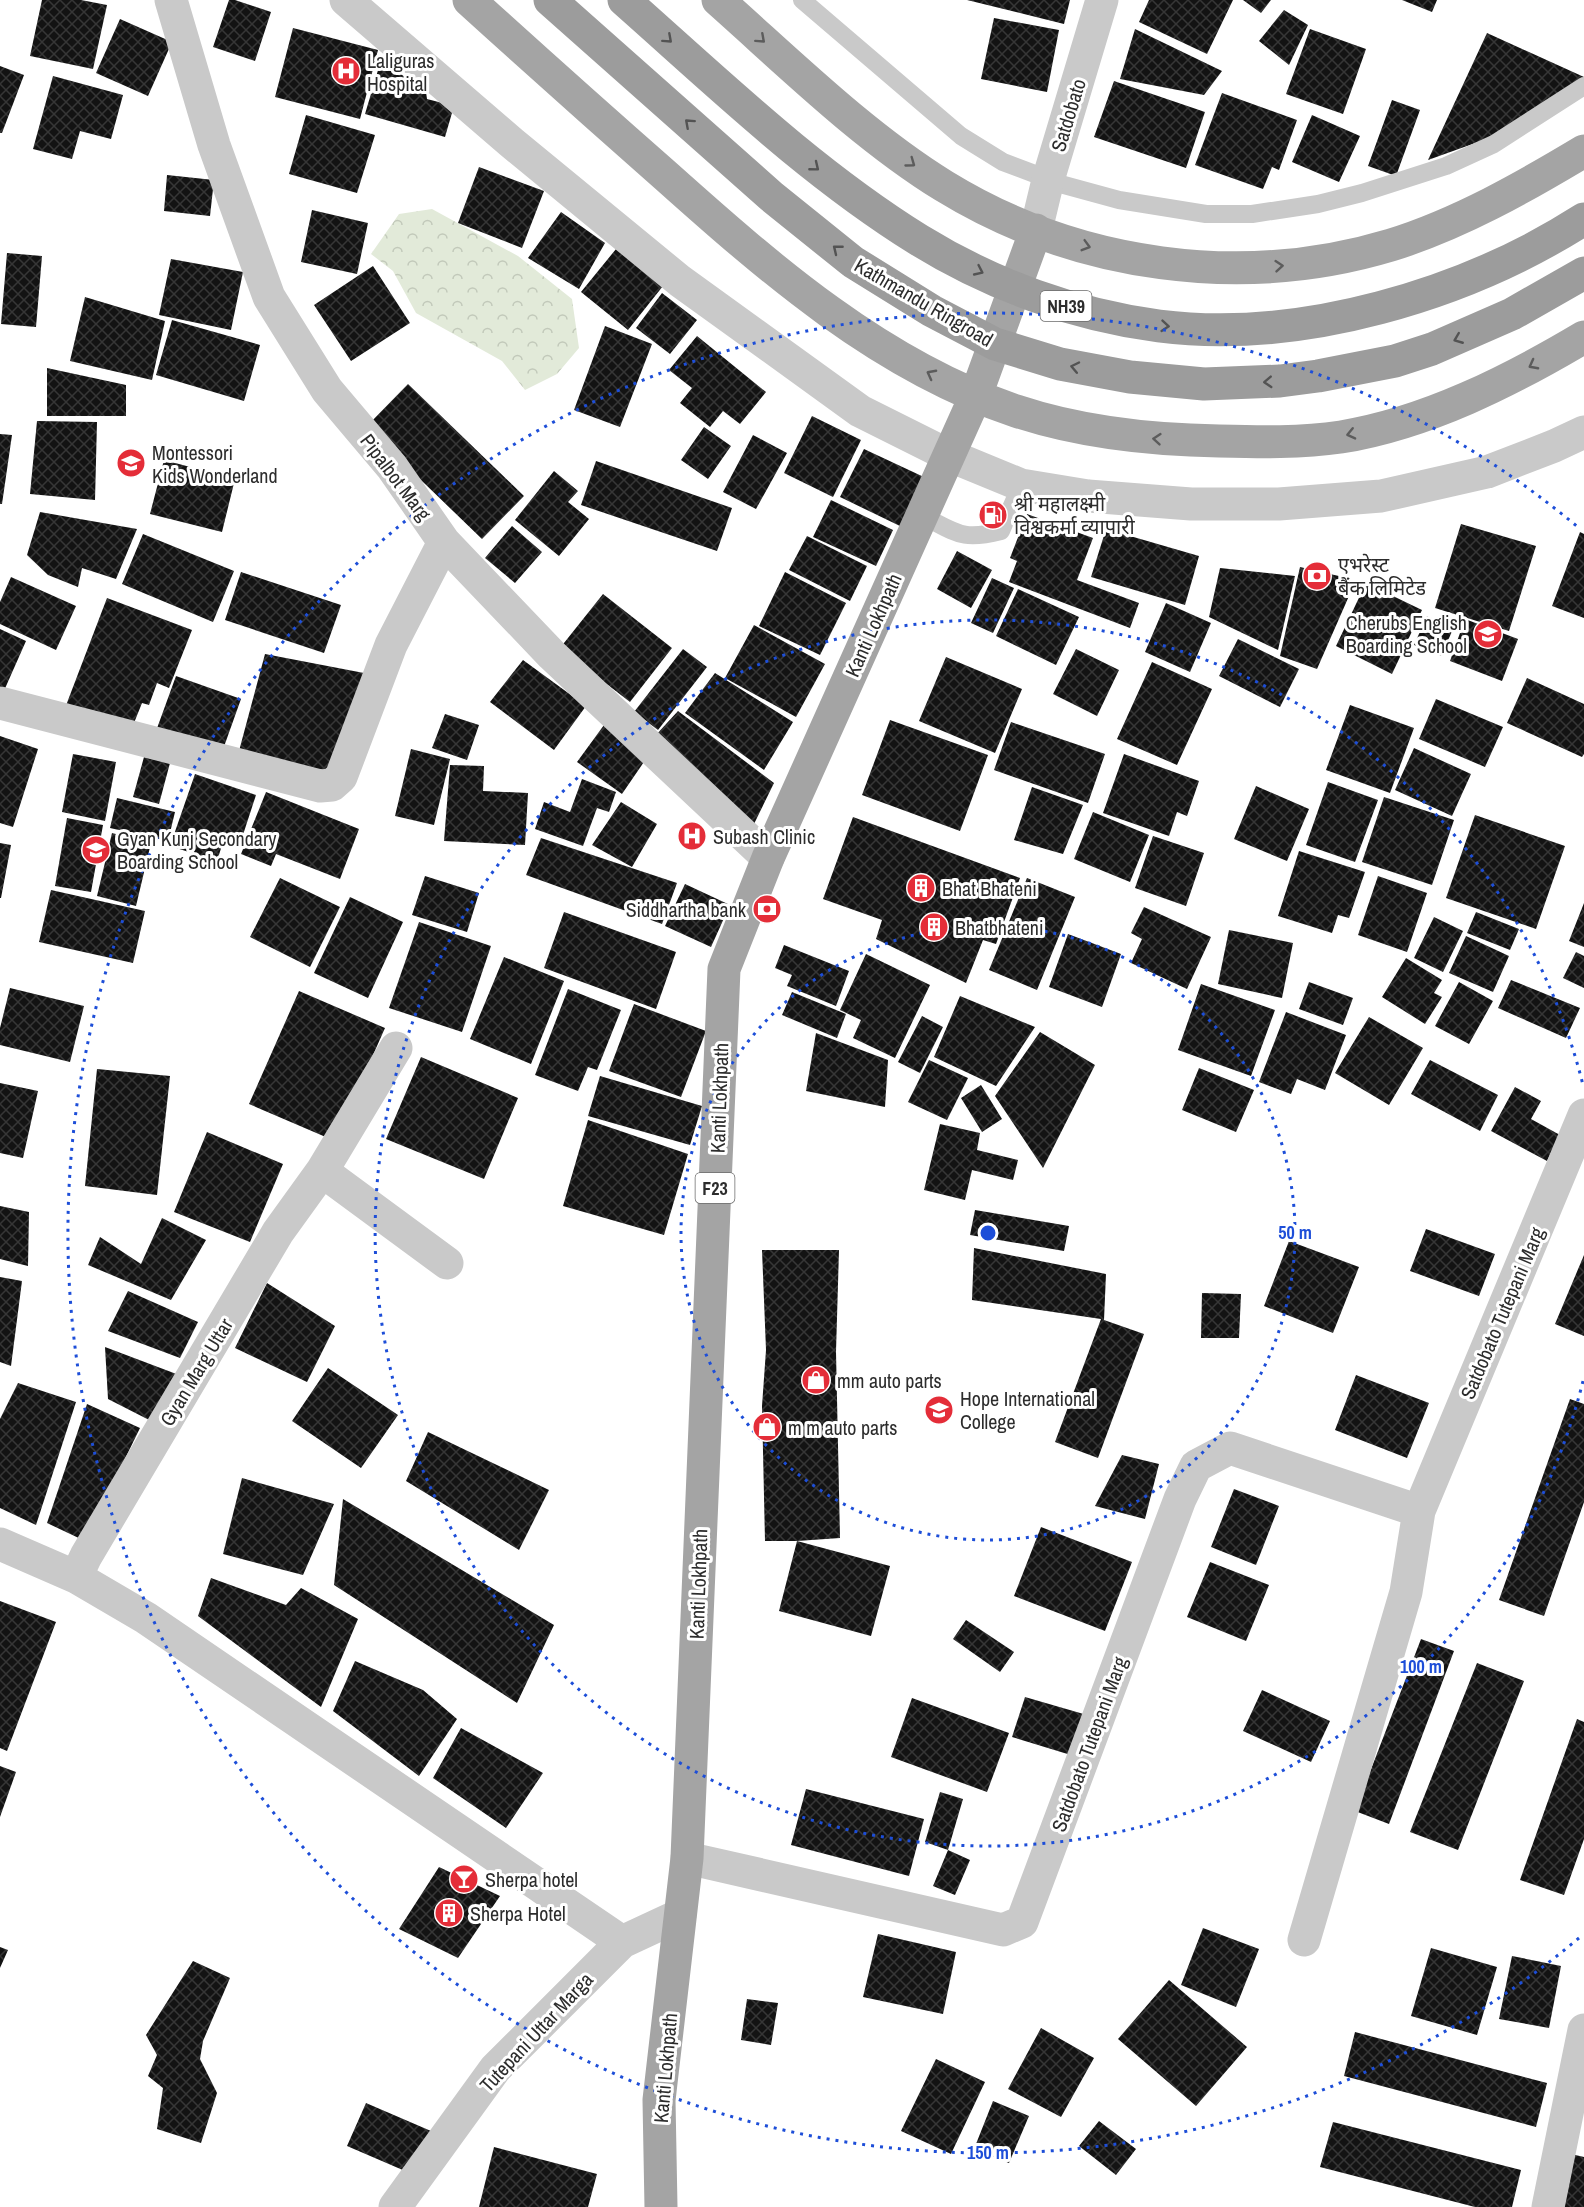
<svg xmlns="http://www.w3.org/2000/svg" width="1584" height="2207" font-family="'Archivo Narrow','Noto Sans Devanagari',sans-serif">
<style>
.forest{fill:url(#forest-crowns)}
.building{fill:url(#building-cross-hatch)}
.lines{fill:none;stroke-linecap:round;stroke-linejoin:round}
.service{stroke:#c9c9c9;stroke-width:18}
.minor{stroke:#c9c9c9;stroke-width:33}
.primary{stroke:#a4a4a4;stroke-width:33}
.trunk{stroke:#9c9c9c;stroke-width:33}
.oneway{stroke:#535353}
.oneway2{stroke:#5c5c5c}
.ring{fill:none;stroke:#1d4ed8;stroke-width:3;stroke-dasharray:3 6}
.labels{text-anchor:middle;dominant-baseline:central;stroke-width:6;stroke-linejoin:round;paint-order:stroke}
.shield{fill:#fff;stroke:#6b6b6b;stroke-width:1.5}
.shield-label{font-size:18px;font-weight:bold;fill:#2c2c2c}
.poi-label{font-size:20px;fill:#2c2c2c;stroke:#fff;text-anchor:start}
.street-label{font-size:20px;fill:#2c2c2c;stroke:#fff}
.centre{fill:#1d4ed8;stroke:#fff;stroke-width:3}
.ring-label{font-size:18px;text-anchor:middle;font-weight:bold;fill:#1d4ed8;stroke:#fff;stroke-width:6;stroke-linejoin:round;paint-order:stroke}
</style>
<defs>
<pattern id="forest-crowns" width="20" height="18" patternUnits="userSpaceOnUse" patternTransform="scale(1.5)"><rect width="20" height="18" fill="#e2ead9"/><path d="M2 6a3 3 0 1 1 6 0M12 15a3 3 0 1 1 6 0" fill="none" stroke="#c2c9ba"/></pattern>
<pattern id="building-cross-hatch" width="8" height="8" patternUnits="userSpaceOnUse" patternTransform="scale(1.5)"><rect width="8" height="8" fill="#131313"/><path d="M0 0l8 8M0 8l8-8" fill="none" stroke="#363636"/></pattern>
</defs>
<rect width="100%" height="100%" fill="#fff"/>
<!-- forest -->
<path class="forest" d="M432,209L518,256L572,299L579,348L557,374L525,390L502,361L416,313L393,271L371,254L399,214Z"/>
<!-- building -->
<path class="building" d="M42,0H81L107,5L93,69L30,56Z
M229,0H235L271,12L255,61L213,47Z
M967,0H1070L1064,24Z
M1149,0H1233L1207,54L1139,22Z
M1243,0H1271L1261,13Z
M1402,0H1437L1432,12Z
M1284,10L1308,25L1289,65L1259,41Z
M994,18L1059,30L1047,92L981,79Z
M120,19L172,42L148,96L96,73Z
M293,28L378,50L360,119L275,97Z
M1135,29L1222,71L1204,95L1120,79Z
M1310,29L1366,49L1343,114L1286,94Z
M1487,33L1584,77L1520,127L1428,160Z
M381,60L426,92L427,99L454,106L445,137L365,114Z
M0,66L24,75L2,133H0Z
M53,76L123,95L111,139L80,131L72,159L33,149Z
M1114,81L1205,112L1186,168L1094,137Z
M1222,93L1297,120L1279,170L1272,167L1263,189L1195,165Z
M1392,100L1420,110L1396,176L1368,166Z
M306,115L375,135L357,193L289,174Z
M1312,115L1360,136L1339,182L1292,162Z
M479,167L544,191L522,248L458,223Z
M167,175L214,180L210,216L164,211Z
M312,210L368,223L357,274L301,262Z
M561,212L605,243L579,289L528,258Z
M616,249L663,286L628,330L581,292Z
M7,253L42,256L36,327L1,324Z
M171,259L243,272L231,330L159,315Z
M373,266L410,323L351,361L314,305Z
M662,293L697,320L670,354L636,328Z
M85,297L165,321L152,380L70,361Z
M172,320L260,345L244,401L156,375Z
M605,326L652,344L620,427L574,410Z
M697,336L766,392L740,424L723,411L710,427L680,403L692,388L669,370Z
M47,368L126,385V416H47Z
M408,384L524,496L482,539L366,427Z
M812,416L861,440L833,497L784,473Z
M37,421L97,422L95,500L30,494Z
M704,427L731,446L708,479L681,460Z
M0,434L12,435L2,504H0Z
M753,435L787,453L756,509L723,492Z
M864,449L926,478L902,527L840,497Z
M164,460L235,479L222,532L150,514Z
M596,461L732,508L717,551L581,505Z
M554,471L578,491L568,502L589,519L559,556L515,520Z
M831,500L893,530L876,566L813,537Z
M40,512L137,529L116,579L82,568L78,587L48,575L27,555Z
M1027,514L1093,538L1077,580L1139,603L1130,628L1009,582L1017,561L1010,558Z
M1461,524L1536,546L1509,631L1435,608Z
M512,526L542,552L515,583L485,558Z
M1106,529L1199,556L1185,605L1091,577Z
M1580,532L1584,534V618L1552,606Z
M143,534L234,571L213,622L122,584Z
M807,536L867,566L850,601L789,570Z
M957,551L992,570L971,608L937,589Z
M1300,567L1356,580L1317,669L1280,656Z
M1220,568L1295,576L1278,650L1209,617Z
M241,572L341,605L324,653L225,620Z
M785,572L846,603L820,655L759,626Z
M11,577L76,606L56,650L0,624V602Z
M992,578L1014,588L993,633L971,623Z
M1366,583L1422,610L1392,674L1336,646Z
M1018,589L1079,617L1056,665L996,636Z
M603,594L672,648L630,702L560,648Z
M107,598L192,630L169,688L157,683L149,705L142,703L130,733L65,708Z
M1166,603L1211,623L1190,672L1145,652Z
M1427,616L1454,627L1441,656L1414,645Z
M1465,619L1518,639L1502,681L1450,661Z
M754,625L825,664L796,717L725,678Z
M0,629L26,641L3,693L0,691Z
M1238,639L1299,669L1280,707L1219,676Z
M683,649L707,667L658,730L634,712Z
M1076,649L1119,670L1097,716L1053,694Z
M265,654L364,673L334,777L239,751Z
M946,657L1022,689L995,753L919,721Z
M523,660L586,706L554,750L490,702Z
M1152,662L1212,689L1177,765L1117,739Z
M715,673L793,722L764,770L685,713Z
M176,676L241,699L221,755L156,731Z
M1527,678L1584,704V754L1582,757L1507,723Z
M1436,699L1503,727L1485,767L1419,739Z
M1350,705L1414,728L1390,793L1326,770Z
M678,711L774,783L754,824L655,736Z
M445,714L479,725L467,760L432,748Z
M890,720L988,755L960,831L862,795Z
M1011,722L1105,754L1088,803L994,770Z
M604,725L648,756L622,794L577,762Z
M0,736L38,749L13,827L0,823Z
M1414,748L1471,774L1452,816L1395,790Z
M411,749L450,759L434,825L395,816Z
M73,754L116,762L105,821L62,812Z
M1124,754L1199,781L1187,816L1177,812L1169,836L1103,813Z
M144,757L170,763L159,804L133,797Z
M450,765L484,766L483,791L528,793L525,845L444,841Z
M195,774L256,795L240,844L224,839L217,861L170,846Z
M582,779L616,792L609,812L597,808L583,846L535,829L544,802L570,812Z
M1328,782L1378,800L1355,862L1306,845Z
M1256,786L1309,809L1287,861L1234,839Z
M1032,787L1083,805L1063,854L1014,840Z
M266,792L359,829L340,879L276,854L271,866L241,854Z
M1384,797L1454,820L1432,885L1362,862Z
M117,798L175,812L168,841L110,828Z
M621,802L657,824L632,867L592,845Z
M1093,812L1149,835L1130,882L1074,859Z
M1475,815L1565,846L1536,929L1446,898Z
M853,817L1020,878L996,944L983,940L966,983L876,939L882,920L823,899Z
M67,818L103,825L91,892L55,886Z
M112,833L151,843L136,906L97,896Z
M1153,836L1204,853L1186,906L1135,888Z
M541,838L677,883L662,924L526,875Z
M0,843L11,845L1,898H0Z
M1299,851L1365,872L1349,918L1338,915L1332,933L1278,916Z
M425,876L479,893L467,932L412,915Z
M1378,876L1427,893L1407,952L1358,935Z
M280,878L340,907L310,967L250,937Z
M1027,878L1075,897L1037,990L989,970Z
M685,884L730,905L711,947L665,926Z
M51,890L145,911L133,963L39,942Z
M350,897L403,922L368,998L314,973Z
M1584,903V947L1569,941Z
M1144,907L1211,937L1187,989L1131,963L1142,939L1131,933Z
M564,912L676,952L656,1009L544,968Z
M1476,912L1519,929L1510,950L1467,933Z
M1434,917L1463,931L1443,972L1414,958Z
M419,922L491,946L462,1032L389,1008Z
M1229,930L1293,943L1282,998L1218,984Z
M1068,934L1121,954L1102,1007L1049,987Z
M1466,936L1509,956L1493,992L1449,973Z
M784,945L849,971L836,1006L787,986L792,975L775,968Z
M1576,952L1584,956V988L1563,978Z
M866,954L930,985L895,1058L853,1038L861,1020L840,1010Z
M504,957L564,981L531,1064L470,1039Z
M1406,958L1442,980L1434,993L1442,997L1425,1024L1382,997Z
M1511,980L1580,1008L1566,1038L1498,1008Z
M1309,982L1353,998L1343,1025L1299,1009Z
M1459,982L1493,1001L1469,1044L1435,1026Z
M1201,984L1275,1010L1251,1076L1178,1050Z
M10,988L84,1006L70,1062L0,1045V1028Z
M568,989L621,1010L597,1070L588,1067L578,1091L535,1075Z
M299,991L385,1028L335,1141L249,1104Z
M792,992L846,1014L837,1038L782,1015Z
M960,996L1035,1027L996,1086L934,1057Z
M634,1004L706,1031L681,1097L609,1071Z
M1286,1012L1346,1035L1325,1090L1297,1079L1291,1094L1259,1082Z
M922,1016L943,1027L920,1073L898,1062Z
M1369,1017L1423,1048L1389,1105L1335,1073Z
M1040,1032L1095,1065L1043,1168L995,1096Z
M816,1033L888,1060L885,1107L806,1091Z
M421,1057L518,1098L484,1179L386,1139Z
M929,1060L968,1078L947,1120L908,1102Z
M1430,1060L1498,1095L1480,1131L1411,1094Z
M1199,1068L1254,1090L1236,1132L1182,1110Z
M97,1069L170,1076L157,1195L85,1186Z
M600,1076L702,1106L690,1145L588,1116Z
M0,1083L38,1091L23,1158L0,1153Z
M981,1085L1002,1119L982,1132L961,1098Z
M1515,1087L1541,1101L1531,1119L1560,1135L1547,1161L1491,1131Z
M588,1120L688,1154L664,1235L563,1206Z
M940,1124L980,1133L977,1150L1018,1160L1013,1180L972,1170L965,1200L924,1190Z
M207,1132L283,1164L250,1242L174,1212Z
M0,1206L29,1212L28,1266L0,1259Z
M975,1210L1069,1226L1064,1251L970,1235Z
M162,1218L206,1240L171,1300L88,1265L100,1237L141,1264Z
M1426,1229L1495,1254L1479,1296L1410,1271Z
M1289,1241L1359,1267L1333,1333L1264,1306Z
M974,1248L1106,1274L1104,1320L1144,1334L1098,1458L1055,1442L1101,1319L972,1300Z
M762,1250H839L836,1352L840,1538L797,1541H765L762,1406L766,1350Z
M1584,1255V1336L1555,1324Z
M0,1277L22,1281L11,1366L0,1362Z
M267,1283L335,1326L307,1382L235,1348Z
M128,1291L198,1322L180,1358L108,1331Z
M1202,1293L1241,1294L1239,1338H1201Z
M105,1347L187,1378L155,1423L108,1399Z
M328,1368L398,1415L361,1468L292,1421Z
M1356,1375L1429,1403L1407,1458L1335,1430Z
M18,1383L76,1402L36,1525L0,1508V1419Z
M1570,1399L1584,1404V1502L1544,1616L1499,1600Z
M87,1404L140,1428L85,1541L47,1523Z
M428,1432L549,1490L519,1550L406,1481Z
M1122,1455L1159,1464L1145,1519L1095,1506Z
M242,1478L334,1504L303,1575L223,1554Z
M1234,1489L1279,1506L1256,1565L1211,1547Z
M343,1499L554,1625L517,1703L334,1585Z
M1041,1527L1132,1562L1105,1631L1014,1596Z
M797,1541L890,1566L871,1636L779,1611Z
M1210,1562L1269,1585L1246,1641L1187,1617Z
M211,1578L286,1605L301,1588L358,1619L321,1707L198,1616Z
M0,1601L56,1622L7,1751L0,1748Z
M966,1620L1014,1652L1000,1672L953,1639Z
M1421,1639L1454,1651L1389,1824L1355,1811Z
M355,1661L423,1690L457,1719L419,1776L333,1711Z
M1477,1663L1524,1681L1458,1850L1410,1832Z
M1262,1690L1330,1721L1311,1762L1243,1731Z
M1025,1697L1087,1715L1074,1756L1012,1737Z
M912,1698L1009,1733L987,1792L891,1757Z
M1577,1719L1584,1722V1839L1564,1895L1520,1880Z
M461,1728L543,1773L506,1828L433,1778Z
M0,1766L16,1772L0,1817Z
M806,1789L924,1819L909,1876L791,1845Z
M940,1792L963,1799L948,1850L925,1842Z
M948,1850L970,1860L955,1895L933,1886Z
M439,1867L500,1896L458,1958L399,1929Z
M1203,1928L1259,1949L1236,2007L1181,1985Z
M878,1934L956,1952L943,2014L863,1997Z
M0,1947L8,1950L0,1968Z
M1431,1948L1497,1967L1477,2035L1411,2016Z
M1512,1956L1561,1966L1549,2028L1499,2019Z
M193,1961L230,1978L203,2041L200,2059L217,2093L201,2143L157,2129L163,2088L148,2076L157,2055L146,2035Z
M1169,1980L1247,2047L1196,2106L1118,2039Z
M747,1999L778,2003L771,2045L741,2040Z
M1041,2028L1094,2058L1061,2117L1008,2089Z
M1355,2032L1547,2083L1536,2127L1344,2076Z
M936,2059L985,2082L951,2154L901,2131Z
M993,2101L1029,2116L1009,2163L974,2149Z
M366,2103L431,2131L412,2174L347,2146Z
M1099,2121L1136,2149L1116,2175L1079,2146Z
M1333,2122L1521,2170L1512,2207H1475L1320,2167Z
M494,2147L597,2174L588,2207H479Z
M1567,2153L1584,2157V2207H1555Z"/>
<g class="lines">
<!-- service -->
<path class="service" d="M802,0L961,136L1003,162L1064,185L1119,200L1206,214H1252L1318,204L1362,193L1446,166L1494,144L1584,86
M923,516C957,533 962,541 1001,531L1021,485"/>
<!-- minor -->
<path class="minor" d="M171,0L214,145L269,297L327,390L392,467L444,542L552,655L768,858
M346,0L512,143L680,281L860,411L948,455L1021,485L1088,496L1191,504H1279L1381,496L1487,472L1554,446L1584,432
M1036,230L1048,180L1102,0
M0,703L320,786L332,785L341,777L391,645L444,542
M322,1171L396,1048
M0,1544L76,1577L146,1618L622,1942
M76,1577L86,1556L278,1232L322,1171L447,1263
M687,1858L1003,1930L1022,1922L1180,1499L1196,1466L1230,1448L1419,1511
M1304,1940L1406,1592L1419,1511L1584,1115
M395,2207L495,2069L622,1942L680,1915
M1548,2207L1584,2030"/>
<!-- primary -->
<path class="primary" d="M469,0C534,59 600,118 666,176C770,269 881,366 1016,411C1082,433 1150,440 1219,441C1259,442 1301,443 1341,437C1427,423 1510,381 1584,337
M718,0C789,63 863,136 944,186C1076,267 1242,290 1391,245C1459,224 1524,187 1584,151
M661,2207L659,2100L687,1858L724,969L768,858L976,395L1036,230"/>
<!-- trunk -->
<path class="trunk" d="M550,0L771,196L853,262L932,311L995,344L1060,364L1130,377L1204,384L1280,381L1318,376L1395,361L1432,349L1512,314L1584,273
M624,0C719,84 811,173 919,240C992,285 1075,315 1159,326C1300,344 1465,295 1584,219"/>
</g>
<!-- one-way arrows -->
<defs><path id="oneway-chevron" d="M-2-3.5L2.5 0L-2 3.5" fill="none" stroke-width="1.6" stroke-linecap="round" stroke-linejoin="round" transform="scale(1.5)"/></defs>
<g class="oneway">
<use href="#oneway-chevron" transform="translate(668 39) rotate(42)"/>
<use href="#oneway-chevron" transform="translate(689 123) rotate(-138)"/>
<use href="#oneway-chevron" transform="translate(815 167) rotate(39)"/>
<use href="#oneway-chevron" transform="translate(837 249) rotate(-141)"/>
<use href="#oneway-chevron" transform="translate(979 271) rotate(25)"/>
<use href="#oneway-chevron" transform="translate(1165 326) rotate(5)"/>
<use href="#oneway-chevron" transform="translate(1458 339) rotate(158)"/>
<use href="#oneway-chevron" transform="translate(1075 367) rotate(-168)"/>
<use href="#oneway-chevron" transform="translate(1268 382) rotate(177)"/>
</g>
<g class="oneway2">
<use href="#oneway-chevron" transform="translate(761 39) rotate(42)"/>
<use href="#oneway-chevron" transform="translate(911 163) rotate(36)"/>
<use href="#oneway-chevron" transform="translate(1086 246) rotate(16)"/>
<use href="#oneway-chevron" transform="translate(1279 266) rotate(-5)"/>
<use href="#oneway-chevron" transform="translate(1533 365) rotate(152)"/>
<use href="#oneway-chevron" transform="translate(931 374) rotate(-152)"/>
<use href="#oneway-chevron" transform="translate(1351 434) rotate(167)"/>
<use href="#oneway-chevron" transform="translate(1157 439) rotate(-175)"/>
</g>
<!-- distance rings -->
<g class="ring">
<circle cx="988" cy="1233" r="307"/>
<path d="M1583 1381A613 613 0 1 1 1583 1085"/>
<path d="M1579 1938A920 920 0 1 1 1579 528"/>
</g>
<!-- icons -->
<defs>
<g id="hospital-disc" transform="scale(1.5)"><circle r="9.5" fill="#e42d38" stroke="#fff"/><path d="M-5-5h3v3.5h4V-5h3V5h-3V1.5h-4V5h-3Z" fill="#fff"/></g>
<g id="school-disc" transform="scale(1.5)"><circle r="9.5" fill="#e42d38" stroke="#fff"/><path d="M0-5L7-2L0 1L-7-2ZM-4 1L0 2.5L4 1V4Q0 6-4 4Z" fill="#fff"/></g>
<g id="fuel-disc" transform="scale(1.5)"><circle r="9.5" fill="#e42d38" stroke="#fff"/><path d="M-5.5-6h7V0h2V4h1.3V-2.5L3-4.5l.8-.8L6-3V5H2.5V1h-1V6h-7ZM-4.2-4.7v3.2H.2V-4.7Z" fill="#fff"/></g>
<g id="bank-disc" transform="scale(1.5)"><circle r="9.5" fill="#e42d38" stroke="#fff"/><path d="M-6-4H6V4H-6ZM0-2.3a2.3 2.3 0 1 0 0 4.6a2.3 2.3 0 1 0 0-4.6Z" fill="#fff"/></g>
<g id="building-disc" transform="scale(1.5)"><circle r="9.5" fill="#e42d38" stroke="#fff"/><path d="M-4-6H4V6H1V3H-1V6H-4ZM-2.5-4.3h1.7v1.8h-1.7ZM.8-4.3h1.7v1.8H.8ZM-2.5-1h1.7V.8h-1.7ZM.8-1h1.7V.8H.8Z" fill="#fff"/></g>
<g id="shop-disc" transform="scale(1.5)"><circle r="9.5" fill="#e42d38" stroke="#fff"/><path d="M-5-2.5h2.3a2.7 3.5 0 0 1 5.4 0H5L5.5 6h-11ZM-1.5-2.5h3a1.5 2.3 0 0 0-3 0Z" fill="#fff"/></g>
<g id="university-disc" transform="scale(1.5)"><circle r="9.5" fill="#e42d38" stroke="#fff"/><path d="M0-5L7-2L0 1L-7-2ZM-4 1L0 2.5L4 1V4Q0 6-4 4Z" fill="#fff"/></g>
<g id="bar-disc" transform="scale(1.5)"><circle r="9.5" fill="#e42d38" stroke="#fff"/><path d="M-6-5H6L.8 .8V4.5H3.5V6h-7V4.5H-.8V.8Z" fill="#fff"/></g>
</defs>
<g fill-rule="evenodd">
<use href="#hospital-disc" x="346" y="71"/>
<use href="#school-disc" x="131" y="463"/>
<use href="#fuel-disc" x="993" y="515"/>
<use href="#bank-disc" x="1317" y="576"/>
<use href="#school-disc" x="1488" y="634"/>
<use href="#hospital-disc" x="692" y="836"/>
<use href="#school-disc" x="96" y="850"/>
<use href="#building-disc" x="921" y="888"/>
<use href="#bank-disc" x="767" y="909"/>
<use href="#building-disc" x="934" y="927"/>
<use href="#shop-disc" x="816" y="1380"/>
<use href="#university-disc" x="939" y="1410"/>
<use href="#shop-disc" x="767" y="1427"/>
<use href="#bar-disc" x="464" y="1879"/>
<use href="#building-disc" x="449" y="1913"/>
</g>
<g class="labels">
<!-- shield labels -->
<g class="shield">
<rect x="1040.5" y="291" width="51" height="30" rx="4.5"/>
<rect x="695.5" y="1173" width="39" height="30" rx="4.5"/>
</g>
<g class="shield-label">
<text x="1066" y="306">NH39</text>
<text x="715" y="1188">F23</text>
</g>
<!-- poi labels -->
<g class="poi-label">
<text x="367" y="60">Laliguras<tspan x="367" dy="23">Hospital</tspan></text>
<text x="152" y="452">Montessori<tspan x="152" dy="23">Kids Wonderland</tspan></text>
<text x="1014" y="503">श्री महालक्ष्मी<tspan x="1014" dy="23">विश्वकर्मा व्यापारी</tspan></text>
<text x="1338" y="564">एभरेस्ट<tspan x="1338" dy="23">बैंक लिमिटेड</tspan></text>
<text x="1467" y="622" text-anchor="end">Cherubs English<tspan x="1467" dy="23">Boarding School</tspan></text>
<text x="713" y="836">Subash Clinic</text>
<text x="117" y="838">Gyan Kunj Secondary<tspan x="117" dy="23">Boarding School</tspan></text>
<text x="942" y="888">Bhat Bhateni</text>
<text x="746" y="909" text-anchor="end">Siddhartha bank</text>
<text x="955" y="927">Bhatbhateni</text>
<text x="837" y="1380">mm auto parts</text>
<text x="960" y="1398">Hope International<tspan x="960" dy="23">College</tspan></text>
<text x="788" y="1427">m m auto parts</text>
<text x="485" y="1879">Sherpa hotel</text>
<text x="470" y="1913">Sherpa Hotel</text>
</g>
<!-- street labels -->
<g class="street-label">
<text transform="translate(1068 115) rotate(-73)">Satdobato</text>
<text transform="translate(924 302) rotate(30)">Kathmandu Ringroad</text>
<text transform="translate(396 477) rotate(53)">Pipalbot Marg</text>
<text transform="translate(873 625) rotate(-66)">Kanti Lokhpath</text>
<text transform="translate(719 1098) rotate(-88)">Kanti Lokhpath</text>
<text transform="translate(1502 1313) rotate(-67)">Satdobato Tutepani Marg</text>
<text transform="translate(196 1372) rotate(-59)">Gyan Marg Uttar</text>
<text transform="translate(698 1584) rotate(-88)">Kanti Lokhpath</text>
<text transform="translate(1089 1744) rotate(-70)">Satdobato Tutepani Marg</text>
<text transform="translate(536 2032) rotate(-47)">Tutepani Uttar Marga</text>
<text transform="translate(665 2068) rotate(-85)">Kanti Lokhpath</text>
</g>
</g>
<circle cx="988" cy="1233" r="9" class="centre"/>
<g class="ring-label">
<text x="1295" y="1239">50 m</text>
<text x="1421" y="1673">100 m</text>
<text x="988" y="2159">150 m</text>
</g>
</svg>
